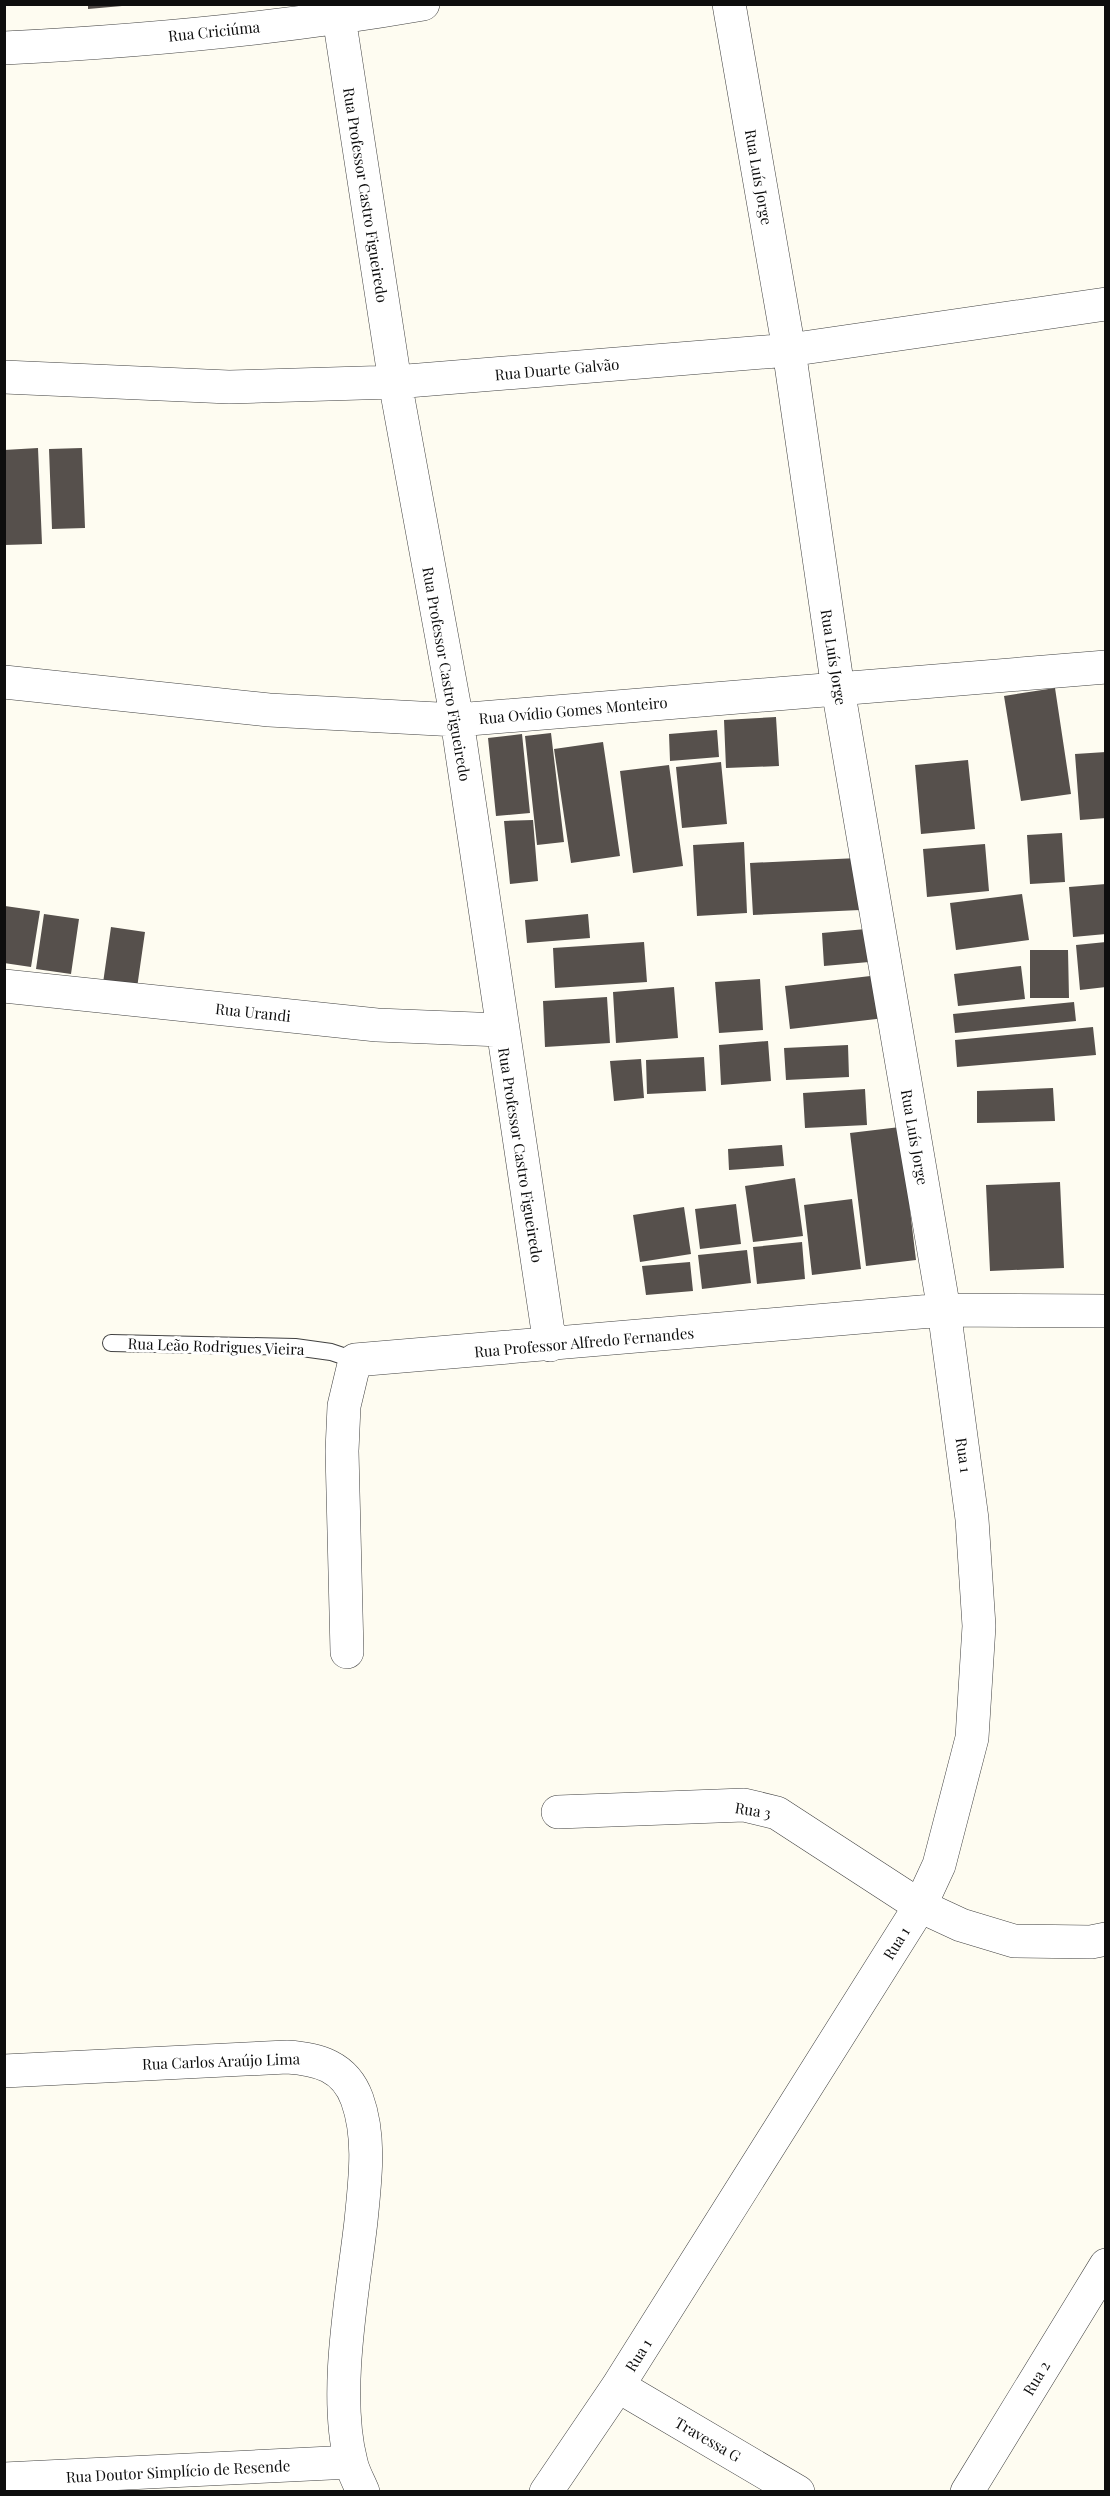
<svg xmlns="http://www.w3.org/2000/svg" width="1110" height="2496" font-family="'Playfair Display',serif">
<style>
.building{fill:#56504c}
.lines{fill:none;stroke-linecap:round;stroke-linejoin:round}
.service-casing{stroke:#414141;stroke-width:18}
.minor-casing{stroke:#414141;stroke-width:34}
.service{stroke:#fff;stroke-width:16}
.minor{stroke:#fff;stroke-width:33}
.labels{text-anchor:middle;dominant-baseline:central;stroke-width:6;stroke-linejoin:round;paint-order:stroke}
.street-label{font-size:15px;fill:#0e0e0e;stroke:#fff}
</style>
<rect width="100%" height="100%" fill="#fefcf1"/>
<!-- building -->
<path class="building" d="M88,4H122V6L88,9Z
M38,448L42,544L4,545V450Z
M82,448L85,528L52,529L49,449Z
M1055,688L1071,794L1021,801L1004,696Z
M776,717L779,766L726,768L724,720Z
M717,730L719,757L670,761L669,734Z
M551,733L564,842L537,845L525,736Z
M522,734L530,813L496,816L488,738Z
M603,742L620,856L571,863L554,749Z
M1106,752V818L1080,820L1075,754Z
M968,760L975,829L921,834L915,765Z
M721,762L727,824L682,828L676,767Z
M669,765L683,866L633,873L620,771Z
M533,820L538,881L510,884L504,821Z
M1062,833L1065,882L1030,884L1027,835Z
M744,842L747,913L697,916L693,845Z
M985,844L989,891L927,897L923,849Z
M858,858L860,910L753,915L750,863Z
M1106,884V934L1073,937L1069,887Z
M1022,894L1029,940L956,950L950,903Z
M5,906L40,911L31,967L4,963Z
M44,914L79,919L71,974L36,969Z
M588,914L590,938L527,943L525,920Z
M111,927L145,932L137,988L103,983Z
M866,929L869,962L824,966L822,933Z
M644,942L647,982L555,988L553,948Z
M1106,942V987L1080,990L1076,945Z
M1030,950H1068L1069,998H1030Z
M1021,966L1025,999L958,1006L954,974Z
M879,975L885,1018L790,1029L785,986Z
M760,979L763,1030L719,1033L715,982Z
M674,987L678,1038L616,1043L613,992Z
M607,997L610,1043L545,1047L543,1001Z
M1074,1002L1076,1021L955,1033L953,1014Z
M1093,1027L1096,1055L957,1067L955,1040Z
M768,1041L771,1081L721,1085L719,1045Z
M848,1045L849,1077L786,1080L784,1048Z
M704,1057L706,1091L647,1094L646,1060Z
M641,1059L644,1098L614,1101L610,1061Z
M1053,1088L1055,1121L977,1123V1091Z
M865,1089L867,1125L805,1128L803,1093Z
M900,1127L916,1260L866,1266L850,1133Z
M782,1145L784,1166L729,1170L728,1149Z
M795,1178L803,1236L753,1242L745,1186Z
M1060,1182L1064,1268L990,1271L986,1185Z
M852,1199L861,1269L812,1275L804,1205Z
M736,1204L741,1244L700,1249L695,1209Z
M684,1207L691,1254L640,1262L633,1215Z
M802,1242L805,1279L757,1284L753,1247Z
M747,1250L751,1283L702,1289L698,1255Z
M690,1262L693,1291L646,1295L642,1266Z"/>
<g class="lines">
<!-- service casing -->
<g class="service-casing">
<path id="service" d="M111,1343L295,1347L331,1352L355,1360"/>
</g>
<!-- minor casing -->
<g class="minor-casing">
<path id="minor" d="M337,4L395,382L457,720L550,1345
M4,48C144,41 285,28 423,4
M4,377L229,387L395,382L789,350L1106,304
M4,682L269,710L457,720L1106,667
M4,986L377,1025L501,1030
M347,1652L342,1451L344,1406L355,1360L944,1310L1106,1311
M558,1812L744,1805L777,1813L920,1906L961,1925L1014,1941L1091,1942L1106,1939
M4,2071L287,2057C318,2059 345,2066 357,2099C371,2138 365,2180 361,2221C353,2292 333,2393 351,2462C353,2472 359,2482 363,2492
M618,2386L798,2492
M4,2479L351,2462
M546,2492L618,2386L920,1906L939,1865L972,1738L979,1626L972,1519L944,1310L838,689L789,350L729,4
M967,2492L1106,2265"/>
</g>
<!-- service -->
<use href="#service" class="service"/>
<!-- minor -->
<use href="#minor" class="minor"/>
</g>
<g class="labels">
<!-- street labels -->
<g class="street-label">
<text transform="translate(214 31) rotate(-6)">Rua Criciúma</text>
<text transform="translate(759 177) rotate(80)">Rua Luís Jorge</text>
<text transform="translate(366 195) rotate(81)">Rua Professor Castro Figueiredo</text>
<text transform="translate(557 369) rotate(-5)">Rua Duarte Galvão</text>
<text transform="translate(834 657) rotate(81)">Rua Luís Jorge</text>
<text transform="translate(447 674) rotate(80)">Rua Professor Castro Figueiredo</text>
<text transform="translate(573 710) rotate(-5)">Rua Ovídio Gomes Monteiro</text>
<text transform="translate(253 1012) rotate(6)">Rua Urandi</text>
<text transform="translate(915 1137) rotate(80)">Rua Luís Jorge</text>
<text transform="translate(521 1155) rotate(81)">Rua Professor Castro Figueiredo</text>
<text transform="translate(584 1342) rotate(-5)">Rua Professor Alfredo Fernandes</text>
<text transform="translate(216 1346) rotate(2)">Rua Leão Rodrigues Vieira</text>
<text transform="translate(964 1455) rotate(82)">Rua 1</text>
<text transform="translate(753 1810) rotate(9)">Rua 3</text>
<text transform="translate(896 1943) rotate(-58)">Rua 1</text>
<text transform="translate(221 2061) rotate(-2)">Rua Carlos Araújo Lima</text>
<text transform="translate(638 2355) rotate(-58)">Rua 1</text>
<text transform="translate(1036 2378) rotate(-59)">Rua 2</text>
<text transform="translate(708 2439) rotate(30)">Travessa G</text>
<text transform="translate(178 2471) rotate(-3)">Rua Doutor Simplício de Resende</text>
</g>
</g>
<!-- border -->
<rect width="1110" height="2496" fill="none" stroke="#0e0e0e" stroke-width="12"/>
</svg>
